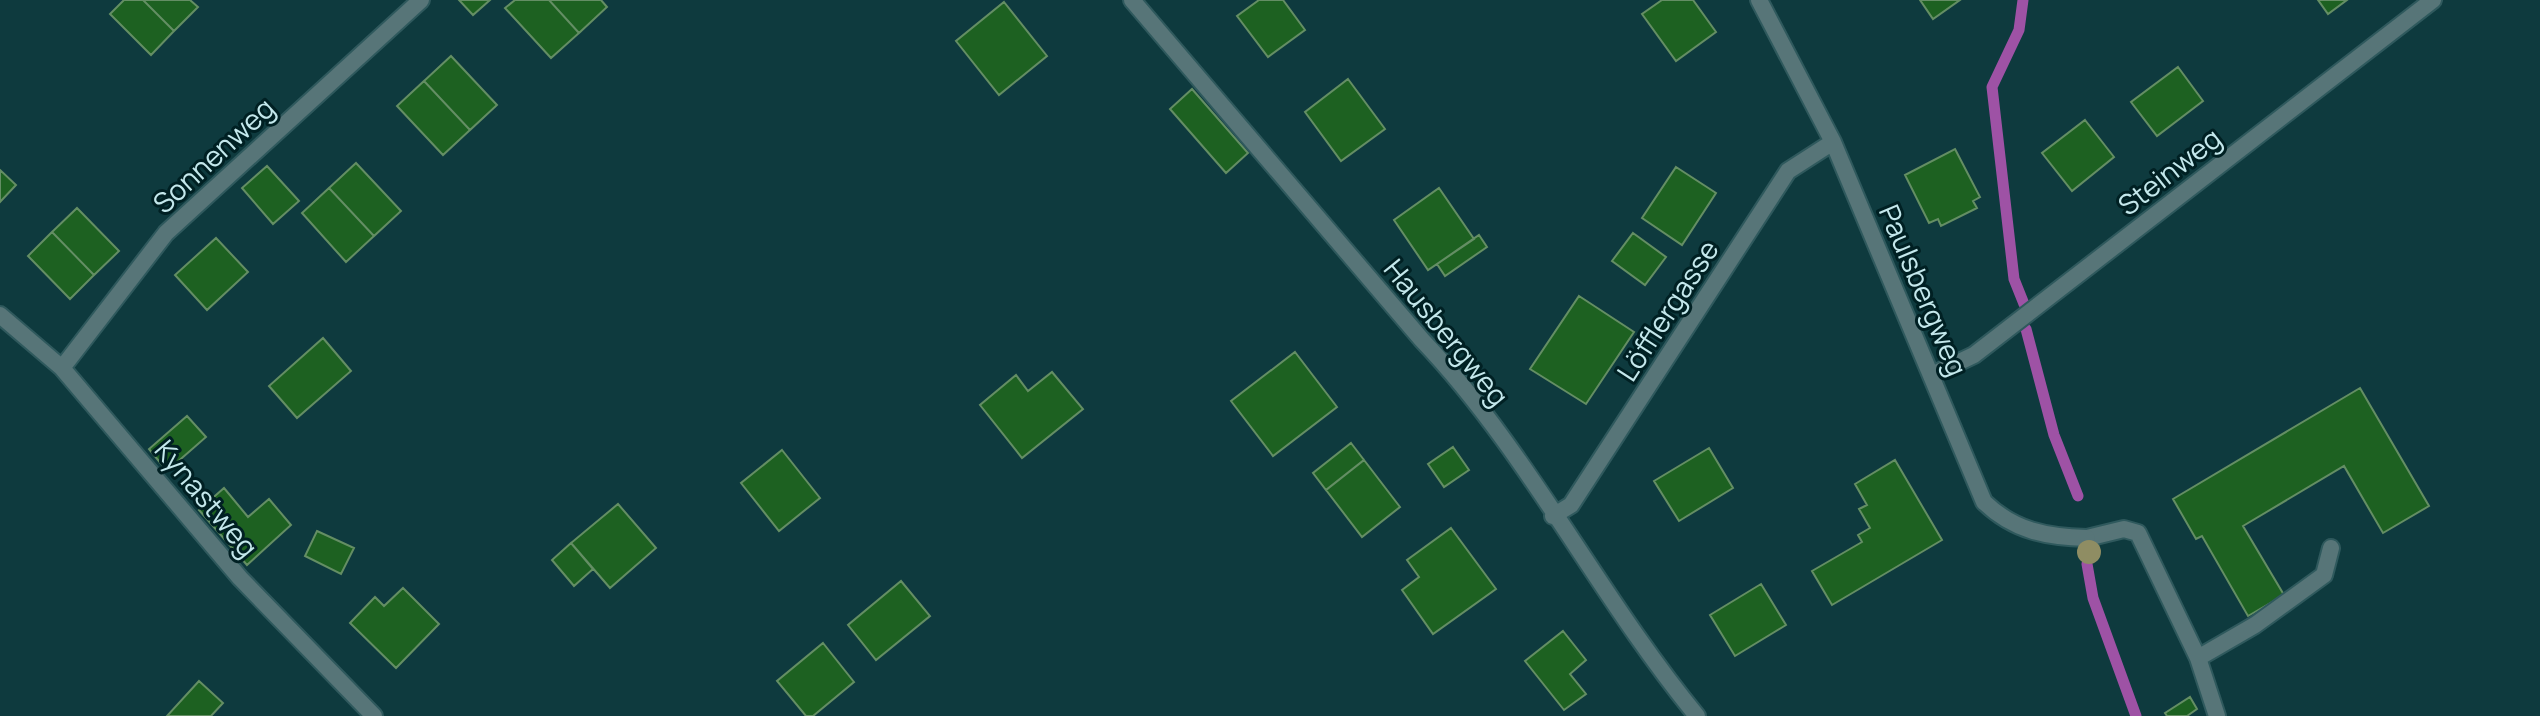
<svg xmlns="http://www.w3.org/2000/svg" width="2540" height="716" font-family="Manrope,sans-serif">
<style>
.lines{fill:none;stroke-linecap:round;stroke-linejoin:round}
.stream{stroke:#9e52a5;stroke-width:11}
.building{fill:#1d6121;stroke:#648e64;stroke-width:2}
.service-casing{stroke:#2f595d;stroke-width:20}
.minor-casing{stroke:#2f595d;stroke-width:20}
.service{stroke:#577578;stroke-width:16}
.minor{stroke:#577578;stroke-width:16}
.tree{fill:#8f8d63}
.labels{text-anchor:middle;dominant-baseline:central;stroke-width:6;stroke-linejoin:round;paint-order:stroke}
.street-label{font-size:28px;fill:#c4e8ec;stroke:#002023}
</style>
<rect width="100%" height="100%" fill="#0e3a3e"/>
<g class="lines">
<!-- stream -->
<path class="stream" d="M2023,0L2019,30L1992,87L2014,279L2024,304
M2026,329L2054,435L2078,496
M2087,564L2093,598L2136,716"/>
</g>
<!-- building -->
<path class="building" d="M124,0H143L174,31L151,55L110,14Z
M143,0H190L198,7L174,31Z
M459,0H490L473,15Z
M515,0H549L579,33L551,58L505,8Z
M549,0H601L607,7L579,33Z
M1259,0H1283L1305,30L1268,57L1237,16Z
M1662,0H1693L1716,32L1676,61L1642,14Z
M1920,0H1960L1933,19Z
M2318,0H2347L2328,14Z
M1004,2L1047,56L999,95L956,41Z
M451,56L497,105L470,130L424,81Z
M2178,67L2203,101L2157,136L2131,102Z
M1348,79L1385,129L1341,161L1305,112Z
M424,81L470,130L443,155L397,106Z
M1192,89L1248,153L1226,173L1170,109Z
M2085,120L2114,157L2072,191L2042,153Z
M1955,149L1980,197L1973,201L1977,208L1941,226L1938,219L1929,223L1905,175Z
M356,163L401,211L374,236L329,188Z
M267,166L299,201L273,224L242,188Z
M1676,167L1716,193L1682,245L1642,218Z
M0,170L16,185L0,202Z
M329,188L374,236L346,262L302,213Z
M1439,188L1474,239L1428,270L1394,220Z
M77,208L119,251L94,275L52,232Z
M52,232L94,275L70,299L28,256Z
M1633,233L1666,257L1645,285L1612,261Z
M1479,235L1487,247L1445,276L1437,264Z
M216,238L248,272L207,310L175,275Z
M1579,296L1634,332L1586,404L1530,369Z
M323,338L351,371L297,418L269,386Z
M1295,352L1337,407L1273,456L1231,401Z
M1052,372L1083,409L1022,458L980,405L1016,375L1028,391Z
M2360,388L2429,506L2383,533L2344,466L2243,526L2284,595L2248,616L2202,536L2196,539L2173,499Z
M187,416L206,437L167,471L149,449Z
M1351,443L1364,460L1326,490L1313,473Z
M1453,447L1469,470L1444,487L1428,464Z
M1709,448L1733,488L1679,521L1654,481Z
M782,450L820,498L779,531L741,483Z
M1364,460L1400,507L1362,537L1326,490Z
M1895,460L1942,540L1832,605L1812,571L1862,542L1858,535L1870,528L1859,509L1867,505L1855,484Z
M224,488L248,517L269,499L291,525L247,565L199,510Z
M618,504L656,548L610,588L571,543Z
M1451,528L1496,589L1433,634L1402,590L1419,577L1407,560Z
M317,531L354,548L341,574L305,556Z
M571,543L593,569L574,586L552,560Z
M901,581L930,616L876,660L848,625Z
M1761,584L1786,625L1735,656L1710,615Z
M403,588L439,624L396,668L350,623L375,597L384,606Z
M1563,631L1586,660L1570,674L1586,694L1564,710L1525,661Z
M823,643L854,682L813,716H806L777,681Z
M199,681L223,703L211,716H167Z
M2190,697L2197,709L2187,716H2167L2165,713Z"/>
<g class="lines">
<!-- service casing -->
<g class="service-casing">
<path id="service" d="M2087,538L2124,529L2138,533L2198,658L2255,625L2324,575L2331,548
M2198,658L2217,716"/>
</g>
<!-- minor casing -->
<g class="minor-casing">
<path id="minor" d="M1132,0L1422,340C1527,450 1599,597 1697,716
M1759,0L1833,142L1984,502C2014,531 2047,537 2087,538
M0,315L62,368L240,578L374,716
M62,368L166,233L421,0
M1932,375L1974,355L2433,0
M1553,516L1571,505L1788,171L1833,142"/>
</g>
<!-- service -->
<use href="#service" class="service"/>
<!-- minor -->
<use href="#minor" class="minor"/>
</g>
<!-- trees -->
<circle class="tree" cx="2089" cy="552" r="12"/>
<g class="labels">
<!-- street labels -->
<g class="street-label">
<text transform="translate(213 155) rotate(-43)">Sonnenweg</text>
<text transform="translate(2169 171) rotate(-38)">Steinweg</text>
<text transform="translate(1924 290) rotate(67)">Paulsbergweg</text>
<text transform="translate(1667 310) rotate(-57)">Löfflergasse</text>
<text transform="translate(1447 332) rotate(51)">Hausbergweg</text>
<text transform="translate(207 498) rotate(50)">Kynastweg</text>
</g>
</g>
</svg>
